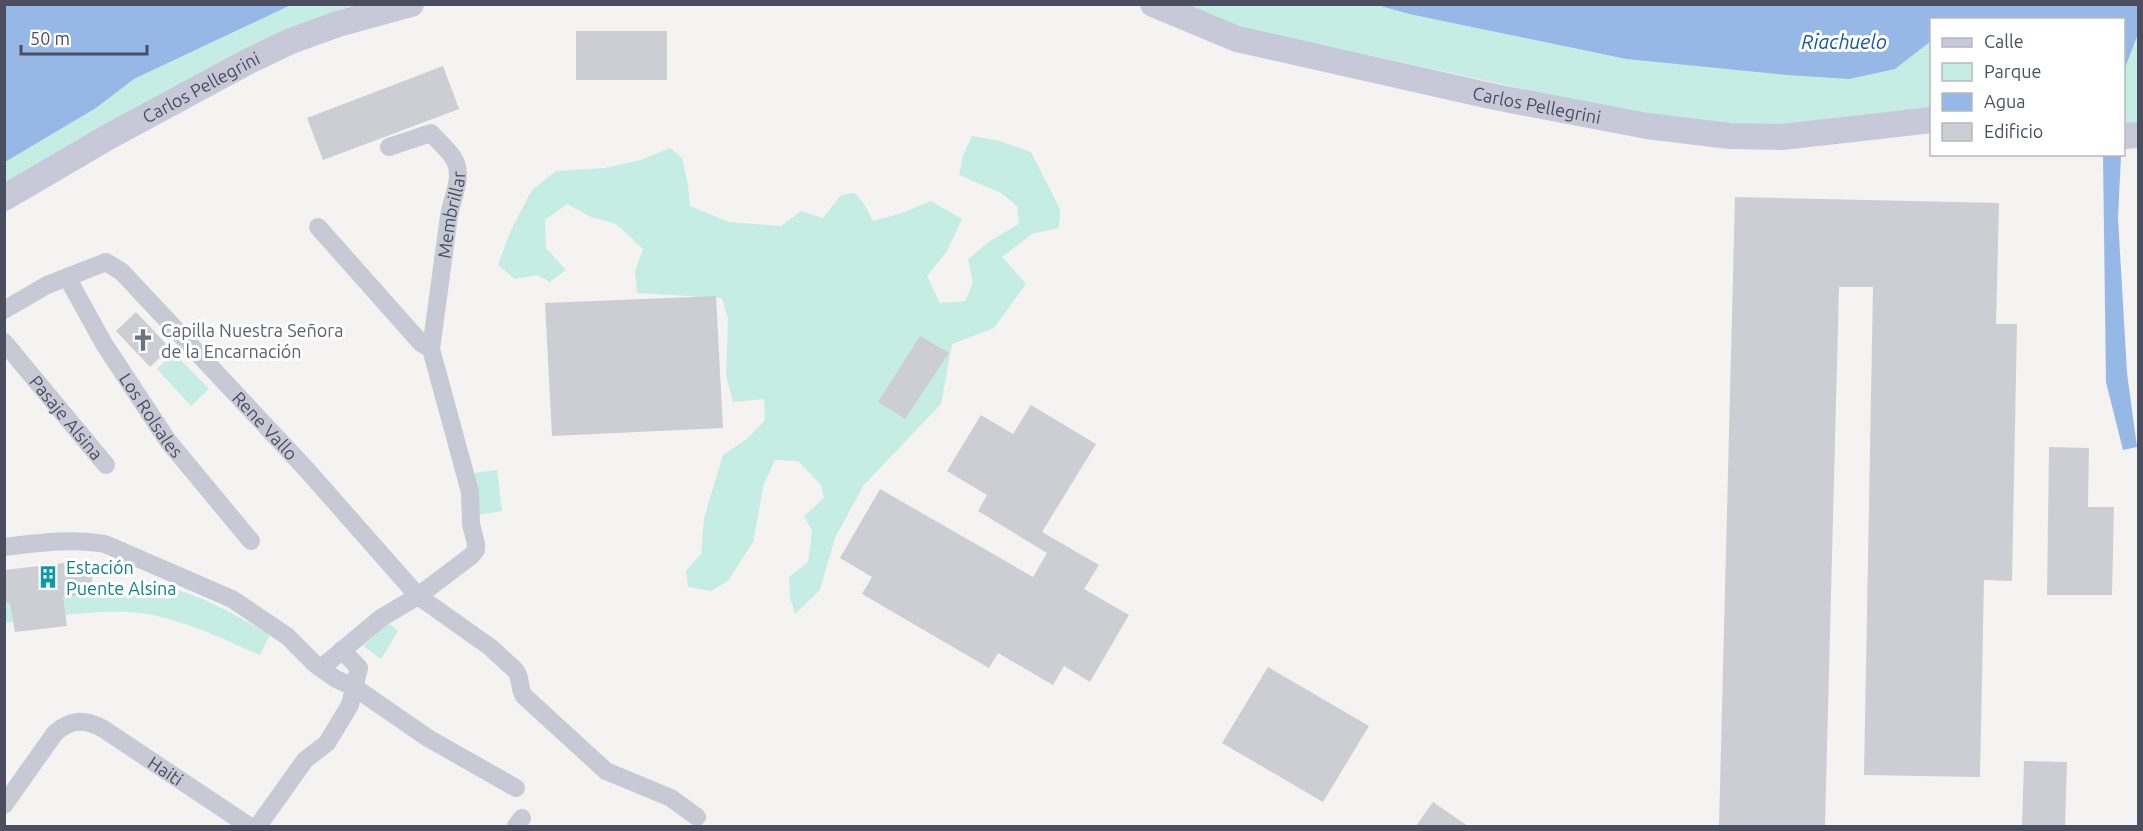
<svg xmlns="http://www.w3.org/2000/svg" width="2143" height="831" font-family="Ubuntu,sans-serif">
<style>
.green{fill:#c5ede4}
.water{fill:#96b8e7}
.building{fill:#cdced4}
.lines{fill:none;stroke-linecap:round;stroke-linejoin:round}
.street{stroke:#c7c9d5;stroke-width:18}
.secondary{stroke:#c7c9d9;stroke-width:26}
.labels{text-anchor:middle;dominant-baseline:central;stroke-width:6;stroke-linejoin:round;paint-order:stroke}
.street-label{font-size:18px;fill:#4b4e5f;stroke:#fff}
.worship-label{font-size:18px;fill:#5b616d;stroke:#fff;text-anchor:start}
.culture-label{font-size:18px;fill:#0d838f;stroke:#fff;text-anchor:start}
.water-label{font-size:20px;font-style:italic;fill:#1753a6;stroke:#fff}
</style>
<rect width="100%" height="100%" fill="#f4f3f2"/>
<!-- green -->
<path class="green" d="M291,5H389L5,188V162L96,108L134,79Z
M1184,5H1377L1409,14L1626,59L1895,69L1931,41V113L1779,126H1692L1236,26Z
M2138,34V126L2124,127L2125,68Z
M972,136L1000,141L1031,152L1060,209L1059,228L1032,234L1002,257L1026,284L994,328L952,344L941,404L863,486L835,538L820,590L795,614L790,598L789,577L808,562L812,531L804,516L824,498L821,485L798,461L775,460L764,484L753,542L728,581L711,591L688,587L686,571L701,554L704,518L723,455L748,438L765,420L764,399L733,402L726,376L728,319L722,298L637,293L635,271L643,249L616,224L591,217L567,204L545,220L546,248L566,270L550,282L537,275L515,279L498,265L511,230L532,190L556,171L604,168L641,160L670,148L682,158L688,185L690,206L729,222L781,226L801,211L823,218L841,195L855,193L864,204L873,221L902,213L931,201L962,219L947,251L927,276L940,303L965,301L973,283L968,259L990,241L1019,224L1017,206L1001,193L959,175L963,155Z
M174,353L209,389L191,406L157,369Z
M497,470L502,511L478,515L473,473Z
M171,588C207,598 238,616 270,635L260,655C229,642 198,626 165,618C116,604 54,617 5,623L4,603L50,598L120,594L170,599Z
M388,623L398,631L381,659L363,646Z"/>
<!-- water -->
<path class="water" d="M5,4H291V5L134,79L96,108L5,162Z
M2138,4V34L2125,68L2124,108V20H1932L1931,41L1895,69L1849,79L1787,75L1626,59L1409,14L1377,5Z
M2103,155H2121L2118,218L2127,373L2137,447L2123,450L2106,382Z"/>
<!-- building -->
<path class="building" d="M576,31H667V80H576Z
M443,66L459,109L323,160L307,118Z
M1735,197L1999,203L1996,324H2017L2012,581L1984,580L1980,777L1864,775L1873,287H1839L1825,826H1719Z
M716,296L723,428L552,436L545,303Z
M136,312L170,348L150,367L116,331Z
M920,336L949,353L905,419L878,402Z
M1031,405L1096,444L1042,532L1099,565L1084,589L1129,615L1090,682L1064,666L1053,685L998,653L989,668L862,594L872,577L840,558L880,489L1033,577L1047,553L978,511L987,495L947,471L981,415L1013,434Z
M2049,447L2089,448L2088,507H2114L2112,595H2047Z
M90,560L94,595L63,597L67,626L15,632L10,603H4V570Z
M1268,667L1369,726L1323,802L1222,743Z
M2024,761L2067,762L2065,826H2022Z
M1433,802L1468,826H1416Z"/>
<g class="lines">
<!-- street -->
<g class="street">
<path d="M318,227L421,343L431,349"/>
<path id="s1" d="M67,277L104,344L168,441L251,541"/>
<path id="s2" d="M4,310L47,285L106,262L122,272L306,469L418,596L490,647L514,669C522,676 518,687 524,696L606,771L671,798L697,817"/>
<path id="s3" d="M4,342L106,465"/>
<path d="M4,547C38,543 72,538 105,544L232,599L287,636L316,665L336,679L354,687L428,738L516,788"/>
<path id="s4" d="M321,668L381,618L418,596L471,556L476,550V544L471,524L470,492L431,349L449,216C452,198 464,176 454,159C448,149 438,141 431,133L389,147"/>
<path id="s5" d="M4,805L55,733C71,719 84,719 102,728L249,826"/>
<path d="M258,826L305,760L327,743L350,705L359,668L342,650"/>
<path d="M516,826L522,818"/>
</g>
<!-- secondary -->
<g class="secondary">
<path id="s6" d="M1153,4L1237,39L1495,97L1647,126L1730,136L1782,137L1932,120"/>
<path d="M2124,136L2138,135"/>
<path id="s7" d="M4,198L110,136L251,60L291,41L338,24L411,4"/>
</g>
</g>
<!-- icons -->
<defs>
<g id="church-bare" transform="scale(1.8)"><path d="M-1.2-6h2.4v3.5h3.3v2.4h-3.3V6h-2.4V-.1h-3.3v-2.4h3.3Z" fill="#6b7280" stroke="#fff" stroke-width="2.5" paint-order="stroke"/></g>
<g id="building-bare" transform="scale(1.8)"><path d="M-4-6H4V6H1V3H-1V6H-4ZM-2.5-4.3h1.7v1.8h-1.7ZM.8-4.3h1.7v1.8H.8ZM-2.5-1h1.7V.8h-1.7ZM.8-1h1.7V.8H.8Z" fill="#0f9aa8" stroke="#fff" stroke-width="2.5" paint-order="stroke"/></g>
</defs>
<g fill-rule="evenodd">
<use href="#church-bare" x="143" y="340"/>
<use href="#building-bare" x="48" y="577"/>
</g>
<g class="labels">
<!-- street labels -->
<g class="street-label">
<text stroke="none"><textPath href="#s7" startOffset="226">Carlos Pellegrini</textPath></text>
<text stroke="none"><textPath href="#s6" startOffset="398">Carlos Pellegrini</textPath></text>
<text stroke="none"><textPath href="#s4" startOffset="538">Membrillar</textPath></text>
<text stroke="none"><textPath href="#s1" startOffset="162">Los Rolsales</textPath></text>
<text stroke="none"><textPath href="#s3" startOffset="98">Pasaje Alsina</textPath></text>
<text stroke="none"><textPath href="#s2" startOffset="342">Rene Vallo</textPath></text>
<text stroke="none"><textPath href="#s5" startOffset="216">Haiti</textPath></text>
</g>
<!-- worship labels -->
<g class="worship-label">
<text x="161" y="330">Capilla Nuestra Señora<tspan x="161" dy="21">de la Encarnación</tspan></text>
</g>
<!-- culture labels -->
<g class="culture-label">
<text x="66" y="567">Estación<tspan x="66" dy="21">Puente Alsina</tspan></text>
</g>
<!-- water labels -->
<g class="water-label">
<text x="1844" y="41">Riachuelo</text>
</g>
</g>
<!-- border -->
<rect width="2143" height="831" fill="none" stroke="#4b4e5f" stroke-width="12"/>
<!-- legend -->
<rect x="1930" y="18" width="195" height="138" fill="#ffffff" stroke="#b7b8bf" stroke-width="1.5"/>
<rect x="1942" y="38" width="30" height="9" fill="#c7c9d9" stroke="#b7b8bf" stroke-width="1.5"/>
<text x="1984" y="48" font-size="18" fill="#4b4e5f">Calle</text>
<rect x="1942" y="63" width="30" height="18" fill="#c5ede4" stroke="#b7b8bf" stroke-width="1.5"/>
<text x="1984" y="78" font-size="18" fill="#4b4e5f">Parque</text>
<rect x="1942" y="93" width="30" height="18" fill="#96b8e7" stroke="#b7b8bf" stroke-width="1.5"/>
<text x="1984" y="108" font-size="18" fill="#4b4e5f">Agua</text>
<rect x="1942" y="123" width="30" height="18" fill="#cdced4" stroke="#b7b8bf" stroke-width="1.5"/>
<text x="1984" y="138" font-size="18" fill="#4b4e5f">Edificio</text>
<!-- scale -->
<path d="M21 45v9h126v-9" fill="none" stroke="#4b4e5f" stroke-width="3"/>
<text x="30" y="45" font-size="18" fill="#4b4e5f" stroke="#ffffff" stroke-width="4.5" paint-order="stroke">50 m</text>
</svg>
